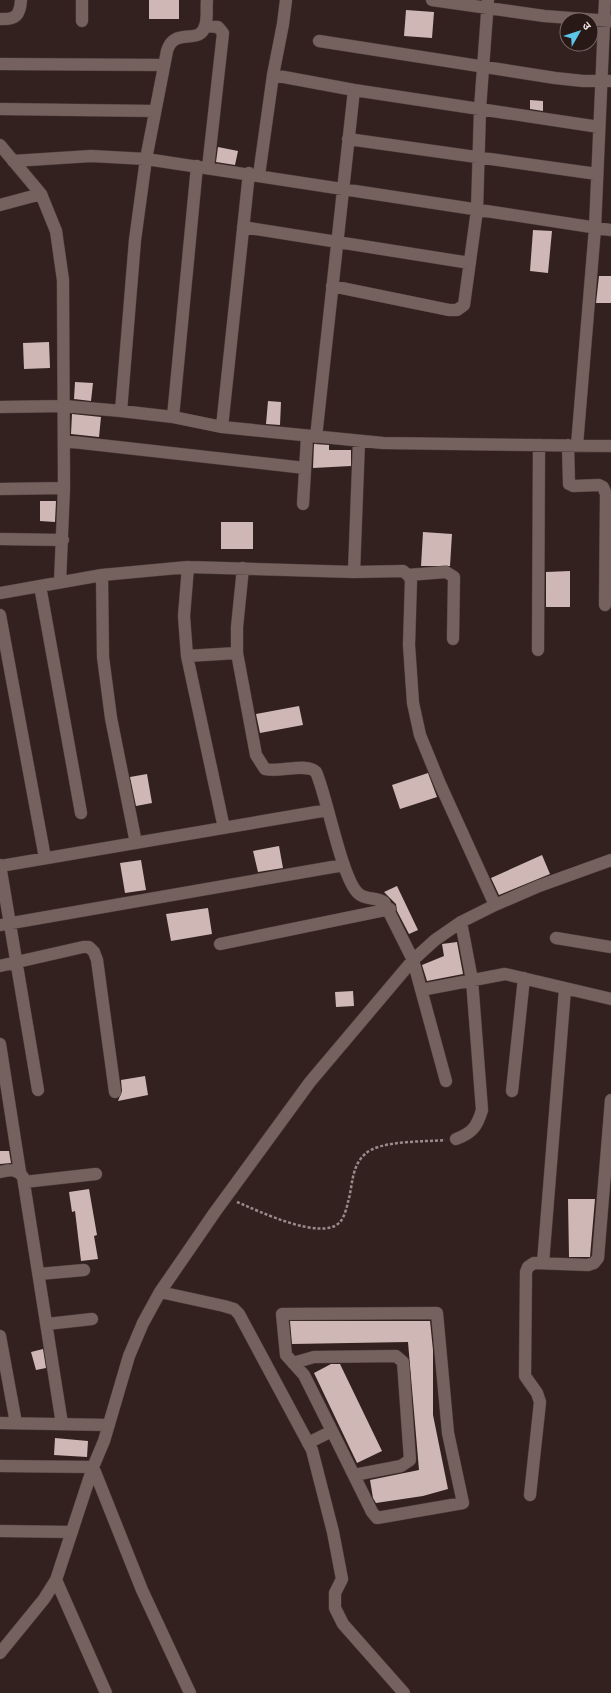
<svg xmlns="http://www.w3.org/2000/svg" width="611" height="1693" font-family="'Public Sans','Noto Sans Devanagari',sans-serif">
<style>
.building{fill:#ceb7b4}
.lines{fill:none;stroke-linecap:round;stroke-linejoin:round}
.minor-casing{stroke:#4d3f3d;stroke-width:13}
.path{stroke:#9a8b8a;stroke-width:2.5;stroke-dasharray:3 2;stroke-linecap:butt}
.minor{stroke:#75615e;stroke-width:12}
</style>
<rect width="100%" height="100%" fill="#32211f"/>
<!-- building -->
<path class="building" d="M149,0H179V19H149Z
M406,10L434,12L432,38L404,36Z
M530,100L543,101V111L530,109Z
M218,147L238,151L235,165L216,162Z
M533,230L552,231L548,273L530,271Z
M599,276H611V303H596Z
M49,342L50,368L24,369L23,343Z
M75,382L93,383L91,401L74,399Z
M268,401L281,402L280,425L266,424Z
M72,414L101,417L99,437L71,434Z
M314,444L329,445V450H351V466L313,468Z
M40,501H56L55,522L40,521Z
M221,522H253V549H221Z
M423,532L452,534L450,566H421Z
M570,571V607H546V572Z
M299,706L303,725L260,733L256,714Z
M428,773L437,797L400,809L392,785Z
M147,774L152,803L136,806L130,777Z
M279,846L283,868L258,872L253,851Z
M542,855L550,874L499,895L491,878Z
M141,860L146,890L125,893L120,863Z
M397,886L418,930L409,934L397,911L396,904L384,892Z
M208,908L212,934L171,941L166,914Z
M457,942L463,974L427,981L422,965L444,956L442,944Z
M353,991L354,1006L336,1007L335,992Z
M145,1076L148,1095L118,1101L122,1091L121,1080Z
M0,1151H9L11,1163L0,1164Z
M89,1189L97,1235L94,1236L98,1259L81,1261L75,1211L72,1212L69,1192Z
M568,1199H595L590,1257H569Z
M290,1321H430L433,1350V1415L448,1489L423,1496L376,1503L373,1498L370,1480L419,1470L408,1342L292,1344Z
M43,1349L46,1368L36,1370L31,1352Z
M331,1364H340L382,1451L357,1463L314,1373Z
M55,1438L88,1441L87,1457L54,1455Z"/>
<g class="lines">
<!-- minor casing -->
<g class="minor-casing">
<path id="minor" d="M432,0L544,16L611,21
M0,19C16,20 20,15 21,0
M82,21V0
M205,26L218,27L223,33L208,168
M319,41L555,78L583,81H611
M0,64L164,65
M273,75L354,90L599,127
M0,109L155,111
M348,139L597,174
M0,145L41,194L56,231L63,280L64,488L60,582
M13,161L91,156L146,159L611,230
M259,175L273,75L283,24L286,0
M0,205L41,194
M243,227L470,263
M332,286L449,310H457L464,305L477,210L480,109L488,0
M0,407L64,406L121,411L173,417L222,427L383,443L611,446
M121,411L135,240L146,159L167,51C174,26 200,46 205,26C208,18 206,8 207,0
M173,417L197,166
M222,427L249,173
M316,437L354,90
M64,441L305,468
M568,445L569,484L573,486L599,485L603,487L606,494L605,605
M577,445L595,228L605,0
M0,489L64,488
M303,504L307,437
M0,539L63,540
M188,567L184,616L187,656L224,828
M243,568L237,627V653L256,755L265,769C279,773 306,762 316,772C327,796 342,881 359,894C366,900 376,897 384,902L413,960L446,1081
M354,572L359,441
M102,575L103,657L111,718L136,843
M408,575L446,572L454,577L453,639
M40,586L81,813
M0,593L102,575L188,567L354,572L403,571L408,575L411,580L409,645L413,703L420,735L440,784L495,905
M0,615L45,858
M538,650L539,445
M187,656L237,653
M0,865L38,1090
M0,866L328,810
M0,925L344,865
M556,938L611,947
M220,944L390,909
M0,966L83,947H89L94,952L97,960L115,1092
M421,990L505,974L611,999
M0,1044L20,1172
M512,1091L524,978
M456,1139C472,1133 477,1127 482,1110L472,980L461,922
M0,1172C10,1170 17,1168 23,1177L62,1424
M24,1182L96,1174
M543,1263L565,989
M39,1274L84,1270
M160,1292L224,1306L234,1309L239,1314L312,1450L333,1532L342,1579L335,1593V1608L343,1624L404,1693
M47,1324L92,1319
M0,1336L16,1423
M293,1363L314,1357L396,1356L403,1362L410,1460L401,1466L354,1475
M0,1423L109,1425
M308,1443L332,1431L304,1375L286,1355L282,1314L437,1313L448,1433L463,1503L377,1518L372,1512L332,1431
M0,1466L93,1467L142,1590L190,1693
M530,1495L540,1402L537,1393L525,1376L526,1272L528,1267L534,1263L588,1265L594,1263L598,1258L611,1100
M0,1531L72,1532
M56,1580L106,1693
M0,1653L44,1599L56,1580L93,1467L104,1441L129,1356L143,1323L160,1292L215,1212L310,1082L413,960L435,940L461,922L495,905L539,886L611,860"/>
</g>
<!-- path -->
<path class="path" d="M237,1202C259,1211 322,1242 340,1222C344,1218 347,1207 348,1202C353,1185 351,1167 365,1154C380,1140 425,1142 445,1140"/>
<!-- minor -->
<use href="#minor" class="minor"/>
</g>
<!-- north arrow -->
<g transform="translate(579 32) rotate(51)"><circle r="19" fill="#281816" stroke="#786968"/>
<path d="M0-3L7 15L0 10L-7 15Z" fill="#5cc7e7"/>
<text y="-6" font-size="11" font-weight="bold" text-anchor="middle" fill="#efe3e2">उ</text>
</g>
</svg>
